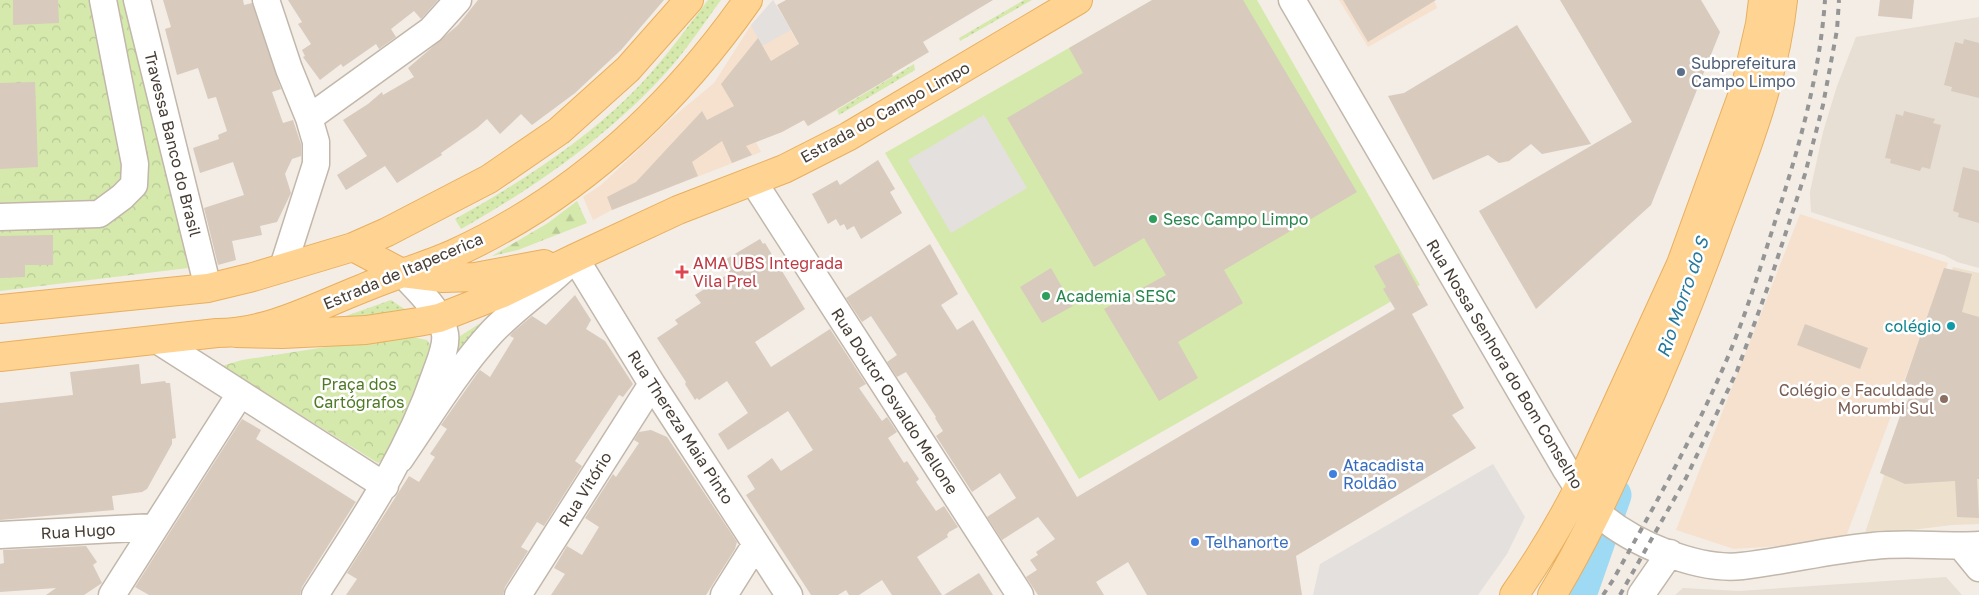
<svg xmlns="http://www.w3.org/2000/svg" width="1979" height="595" font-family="'Golos Text',sans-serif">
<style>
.residential{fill:#e7dfd3}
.commercial{fill:#f6e1cf}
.education{fill:#ede1ce}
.grass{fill:url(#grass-dots)}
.forest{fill:url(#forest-firs)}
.park{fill:url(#park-crowns)}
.pitch{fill:#d5e9ac}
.parking{fill:#e4e0dd}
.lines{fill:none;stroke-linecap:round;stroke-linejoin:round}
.river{stroke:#9edaf3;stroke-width:35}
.building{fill:#d8cabd}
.minor-casing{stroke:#c2b7aa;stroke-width:29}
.major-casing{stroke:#e8af5e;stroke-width:30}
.minor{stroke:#fff;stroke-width:26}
.major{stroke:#ffd392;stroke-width:28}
.rail{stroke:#959595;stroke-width:4;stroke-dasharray:6 6;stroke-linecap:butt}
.service-dot{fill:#5c6f8a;stroke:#fff;stroke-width:2}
.leisure-dot{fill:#2e9e5b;stroke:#fff;stroke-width:2}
.health-dot{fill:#e0444e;stroke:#fff;stroke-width:2}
.culture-dot{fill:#0f9aa8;stroke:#fff;stroke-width:2}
.education-dot{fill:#8d6e63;stroke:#fff;stroke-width:2}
.shop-dot{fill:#3f7fe0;stroke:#fff;stroke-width:2}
.labels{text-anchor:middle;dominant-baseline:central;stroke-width:5;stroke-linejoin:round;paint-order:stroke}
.service-label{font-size:16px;fill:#4e5e75;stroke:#fff;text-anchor:start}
.street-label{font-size:16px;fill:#463d34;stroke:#fff}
.leisure-label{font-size:16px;fill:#27864d;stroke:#fff;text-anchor:start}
.health-label{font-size:16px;fill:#be3a42;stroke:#fff;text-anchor:start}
.culture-label{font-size:16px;fill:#0d838f;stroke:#fff;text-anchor:end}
.park-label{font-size:16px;fill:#4f7a25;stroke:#fff}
.education-label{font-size:16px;fill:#785e54;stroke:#fff;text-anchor:end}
.shop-label{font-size:16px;fill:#366cbe;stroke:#fff;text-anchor:start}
.water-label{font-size:18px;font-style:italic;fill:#25799d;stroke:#fff}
</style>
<defs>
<pattern id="grass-dots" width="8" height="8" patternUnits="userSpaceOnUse" patternTransform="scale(1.25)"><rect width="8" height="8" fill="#d5e9ac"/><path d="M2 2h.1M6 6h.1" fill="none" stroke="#b8c995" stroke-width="1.8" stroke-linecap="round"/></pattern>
<pattern id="forest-firs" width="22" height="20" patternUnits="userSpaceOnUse" patternTransform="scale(1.25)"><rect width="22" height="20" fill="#d5e9ac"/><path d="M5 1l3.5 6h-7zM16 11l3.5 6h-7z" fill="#b8c995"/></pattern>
<pattern id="park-crowns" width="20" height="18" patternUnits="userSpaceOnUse" patternTransform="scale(1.25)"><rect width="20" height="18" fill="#d5e9ac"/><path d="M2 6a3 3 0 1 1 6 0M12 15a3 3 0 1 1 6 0" fill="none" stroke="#b8c995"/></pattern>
</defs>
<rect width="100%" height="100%" fill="#f3ede5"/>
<!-- residential -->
<path class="residential" d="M1979,17V268L1957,262L1944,255L1811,212L1810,192L1823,132L1837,86L1856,37Z
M1946,577L1962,595H1675L1683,588L1739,591Z"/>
<!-- commercial -->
<path class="commercial" d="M773,0L837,110L807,126L804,120L782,132L756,142L761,152L612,210L593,220L583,197L601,185L673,117L714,83L751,25Z
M1339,0H1434L1437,8L1368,47Z
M1800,214L1948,263L1844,542L1734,549L1676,530Z"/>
<!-- education -->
<path class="education" d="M1953,267L1979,273V524L1952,525L1864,536Z"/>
<!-- grass -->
<path class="grass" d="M708,0H721C705,22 689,46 671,67C614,132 536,187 461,229L455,219C515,186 580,144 629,96C659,67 683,33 708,0Z
M1024,0H1032L960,41L959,38Z
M914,64L915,70L839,115L837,110Z
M391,300L409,312L341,319L343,317Z
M493,315L441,383L454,340Z"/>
<!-- forest -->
<path class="forest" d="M577,201L587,223L518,250L492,256L548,223Z"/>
<!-- park -->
<path class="park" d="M0,0H130L188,268L0,291Z
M402,335L427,340L432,347L429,362L384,459L378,463L222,366L242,360Z"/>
<!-- pitch -->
<path class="pitch" d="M1153,0H1257L1420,285L1079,479L885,153Z"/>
<!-- parking -->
<path class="parking" d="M773,0L791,30L762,46L751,25Z
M984,115L1027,188L951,233L908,160Z
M1493,464L1525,517L1507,554L1478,595H1313L1320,564Z"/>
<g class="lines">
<!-- river -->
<path class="river" d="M1579,595L1614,495"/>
</g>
<!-- building -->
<path class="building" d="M13,0H58L59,23L13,25Z
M163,0H243L244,5L252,3L281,89L272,92L283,123L293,120L301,144V156L292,159L285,174L291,193L277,222L260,226L262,235L232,241L236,260L218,265L204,208L244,195L233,162L200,173L193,148L219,139L218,135L227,131L216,97L208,99L198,68L177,75L165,29L171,27Z
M288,0H438L421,19L414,11L391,29L396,37L379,49L376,44L343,67L341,64L320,80L303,57L305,56L302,50L311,44L298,24L302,22Z
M478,0H664L621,50L575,93L532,125L521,114L500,134L487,119L477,128L441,153L442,155L397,183L385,166L346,190L337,175L367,156L343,120L368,104L382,92L383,95L414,77L408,68L458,25Z
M786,0H993L923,42L929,52L892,74L893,76L808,126L804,120L782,132L746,146L752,155L732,163L722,141L692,162L698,176L612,210L607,197L636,182L702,111L707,120L734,106L721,84L758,38L771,61L799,44L777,5Z
M1152,0H1243L1357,192L1224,270L1243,303L1178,342L1198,378L1159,401L1104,309L1166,275L1144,238L1094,267L1007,118L1083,73L1069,48Z
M1343,0H1436L1368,42Z
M1560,0H1701L1720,32L1651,205L1536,309L1479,211L1632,122Z
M1880,0H1914L1912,19L1878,16Z
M1517,25L1591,144L1542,154L1531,144L1509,161L1499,163L1488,155L1433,180L1388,96L1404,93Z
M1964,39L1979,43V98L1951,91L1952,87L1944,85L1955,42L1963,44Z
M35,82L38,167L0,169V83Z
M1904,111L1935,119L1933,123L1941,125L1930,169L1922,167L1920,171L1890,163L1891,159L1885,158L1896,114L1903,116Z
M878,160L895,189L890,192L902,213L861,239L854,226L847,230L844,224L840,226L836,219L828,224L812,194L837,180L840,185Z
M1963,167L1979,171V223L1958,217L1959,213L1953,211Z
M53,235V265H25V277L0,278V236Z
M760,239L763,244L765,243L805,309L755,342L771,367L830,329L866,384L859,388L882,421L887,417L897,432L888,438L904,463L907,461L919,479L916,482L936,511L944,506L958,527L949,532L947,535L948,537L917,557L942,595H892L882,580L859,595H849L846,590L838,595H811L746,495L755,489L747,476L760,467L772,458L781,471L813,450L788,411L728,450L718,434L748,413L727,381L699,400L697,398L695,400L685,384L686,382L657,338L678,324L675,320L701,303L695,295L730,273L723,261Z
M930,244L958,294L941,305L957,330L973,320L1077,497L1395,309L1383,289L1386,287L1374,266L1399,253L1428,305L1412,314L1464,408L1452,415L1476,448L1296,556L1302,595H1147L1128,562L1096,582L1104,595H1038L1026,577L1037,570L1030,560L1038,555L1036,552L1055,539L1038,517L1002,540L987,517L1016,498L1000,473L972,492L936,436L943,431L935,418L936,417L906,372L897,377L887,362L897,355L871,316L862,322L846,298Z
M1051,268L1073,306L1042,323L1020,287Z
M1944,268L1972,274L1962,312L1979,317V479H1977L1979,518L1957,517L1955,481L1905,484L1880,473L1900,416L1909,398L1902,389Z
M575,295L591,320L586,329L605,341L633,384L623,397L619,395L575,461L582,466L544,526L537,522L521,547L528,551L505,587L503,595H346L357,579L347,573L409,476L419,482L435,457L430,454L447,429L441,425L479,371L480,370L490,377L514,338L510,336L512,333L532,316L546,325Z
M1805,324L1868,348L1860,369L1797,345Z
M139,364L141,384L165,381L166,383H170L176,438L172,439V444L147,489L142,492L112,496L114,510L0,520V403L73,395L70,372Z
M242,419L261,430L256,439L356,502L355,503L302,587L300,595H149L135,587Z
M651,430L667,437L737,542L735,549L706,595H551L565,574L554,568L567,546L582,555L599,527L585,518L613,474L616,477L639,443L634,440L639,432Z
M86,546L97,562L93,565L102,583L84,595H46L56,588L0,592V564L4,563L3,550Z
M979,573L993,595H944Z"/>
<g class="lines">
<!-- minor casing -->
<g class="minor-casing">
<path id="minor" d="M137,0L208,288
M266,0L289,69L309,118L316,142V164L283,267
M1292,0L1565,468C1575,484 1585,501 1599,514C1632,543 1697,571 1742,566C1786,561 1829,550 1873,546C1908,542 1944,547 1979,545
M309,118L431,30L458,0
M753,181L1020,595
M0,217L99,214L122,197L134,185L135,164L103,0
M157,340L385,486
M400,459C429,417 457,370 492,332C518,305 549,285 575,258L652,384L789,595
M0,535L155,527
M1961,546L1979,568
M112,595L240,394
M315,595C361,523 407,457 435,375C439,363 447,347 445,334C441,310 417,290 402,273
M518,595L652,384
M724,595L756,544
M1641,595L1670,553"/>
</g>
<!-- major casing -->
<g class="major-casing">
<path id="major" d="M353,247L402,273L443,278L475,277L544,264
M0,309L208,288L253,277L353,247L387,232L489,179L559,131L628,69L689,0
M236,333L282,334L366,330L418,322L439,318L503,293L575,258L678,210L784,169L849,136L1078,0
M0,357L217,333C268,333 315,307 361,289C391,276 423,267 453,254C574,199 672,108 748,0
M1514,595C1538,561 1559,526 1578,489L1681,264L1746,85L1760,24L1763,0
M1552,595C1583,544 1608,490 1632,436C1664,366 1693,294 1719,222C1746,150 1775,77 1783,0"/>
</g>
<!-- minor -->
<use href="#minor" class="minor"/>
<!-- major -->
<use href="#major" class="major"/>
<!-- rail -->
<path class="rail" d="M1603,595L1613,580C1652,510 1692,440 1724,366C1746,316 1762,262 1779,209C1801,141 1820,71 1825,0
M1620,595L1686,478L1737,371L1770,281L1805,174L1823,105L1837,30L1839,0"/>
</g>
<!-- markers -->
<circle class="service-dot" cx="1681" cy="72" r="5"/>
<g class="leisure-dot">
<circle cx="1153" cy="219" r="5"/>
<circle cx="1046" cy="296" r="5"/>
</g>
<path class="health-dot" d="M679.5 264.5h5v5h5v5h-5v5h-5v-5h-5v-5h5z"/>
<circle class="culture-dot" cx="1951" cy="326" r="5"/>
<circle class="education-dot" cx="1944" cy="399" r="5"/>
<g class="shop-dot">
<circle cx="1333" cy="474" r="5"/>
<circle cx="1195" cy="542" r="5"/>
</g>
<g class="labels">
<!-- service labels -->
<g class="service-label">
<text x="1691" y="63">Subprefeitura<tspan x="1691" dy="18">Campo Limpo</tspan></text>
</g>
<!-- street labels -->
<g class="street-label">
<text transform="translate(885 112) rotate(-29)">Estrada do Campo Limpo</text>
<text transform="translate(173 144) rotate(76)">Travessa Banco do Brasil</text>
<text transform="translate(403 271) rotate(-23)">Estrada de Itapecerica</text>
<text transform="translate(1505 364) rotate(59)">Rua Nossa Senhora do Bom Conselho</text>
<text transform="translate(895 401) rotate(57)">Rua Doutor Osvaldo Mellone</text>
<text transform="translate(681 427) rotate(57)">Rua Thereza Maia Pinto</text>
<text transform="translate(585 489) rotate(-58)">Rua Vitório</text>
<text transform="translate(78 531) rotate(-3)">Rua Hugo</text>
</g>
<!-- leisure labels -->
<g class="leisure-label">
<text x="1163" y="219">Sesc Campo Limpo</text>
<text x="1056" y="296">Academia SESC</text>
</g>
<!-- health labels -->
<g class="health-label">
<text x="693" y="263">AMA UBS Integrada<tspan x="693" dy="18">Vila Prel</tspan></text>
</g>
<!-- culture labels -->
<g class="culture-label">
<text x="1941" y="326">colégio</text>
</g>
<!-- park labels -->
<g class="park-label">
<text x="359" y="384">Praça dos<tspan x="359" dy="18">Cartógrafos</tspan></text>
</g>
<!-- education labels -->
<g class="education-label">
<text x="1934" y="390">Colégio e Faculdade<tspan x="1934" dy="18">Morumbi Sul</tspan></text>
</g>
<!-- shop labels -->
<g class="shop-label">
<text x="1343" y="465">Atacadista<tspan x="1343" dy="18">Roldão</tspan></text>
<text x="1205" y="542">Telhanorte</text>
</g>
<!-- water labels -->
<g class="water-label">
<text transform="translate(1682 297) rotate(-71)">Rio Morro do S</text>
</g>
</g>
</svg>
